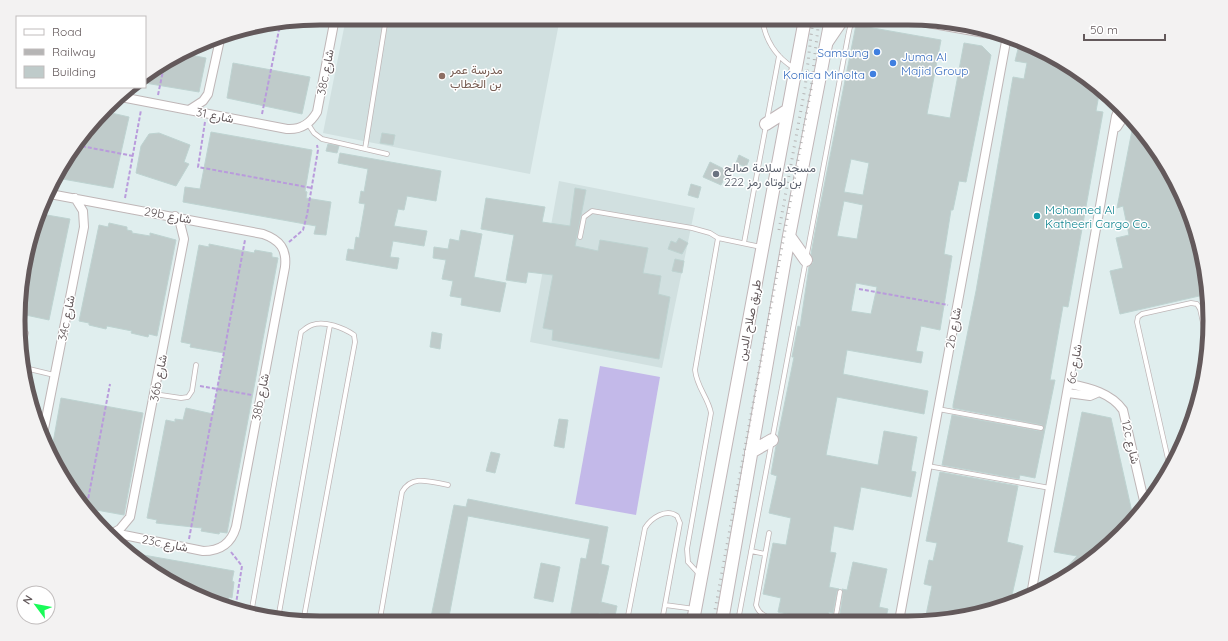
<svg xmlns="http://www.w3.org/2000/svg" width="1228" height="641" font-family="Quicksand,Vazirmatn,sans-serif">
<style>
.education{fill:#d1e0e0}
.pitch{fill:#c3b9e9}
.building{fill:#bfcbca;stroke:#bed3d1;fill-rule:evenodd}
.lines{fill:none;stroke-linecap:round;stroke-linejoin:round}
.service-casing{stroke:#bfb6b7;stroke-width:5.5}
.minor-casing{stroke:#bfb6b7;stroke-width:10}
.secondary-casing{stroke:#c1b6b8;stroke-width:14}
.path{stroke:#b99bdc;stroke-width:2;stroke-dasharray:4 2;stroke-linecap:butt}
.service{stroke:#fff;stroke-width:4}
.minor{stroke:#fff;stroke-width:8}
.secondary{stroke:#fff;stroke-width:12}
.rail{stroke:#b6b5b5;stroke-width:3;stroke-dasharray:1 5;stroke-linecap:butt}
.shop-dot{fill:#3f7fe0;stroke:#fff;stroke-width:1.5}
.education-dot{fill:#8d6e63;stroke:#fff;stroke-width:1.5}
.worship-dot{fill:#6b7280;stroke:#fff;stroke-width:1.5}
.culture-dot{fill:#0f9aa8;stroke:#fff;stroke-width:1.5}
.labels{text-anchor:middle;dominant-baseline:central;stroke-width:3;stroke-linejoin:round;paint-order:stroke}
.shop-label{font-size:12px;fill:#366cbe;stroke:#fff;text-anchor:end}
.education-label{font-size:12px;fill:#785e54;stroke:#fff;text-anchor:start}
.street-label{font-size:12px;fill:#63595b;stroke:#fff}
.worship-label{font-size:12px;fill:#5b616d;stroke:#fff;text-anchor:start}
.culture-label{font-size:12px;fill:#0d838f;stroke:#fff;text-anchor:start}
.rim{fill:none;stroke:#63595b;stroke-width:5}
</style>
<rect width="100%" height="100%" fill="#e0eeee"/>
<!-- education -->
<path class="education" d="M346,18H560L530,174L323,133Z
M559,181L695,208L662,368L530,342Z"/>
<!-- pitch -->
<path class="pitch" d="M600,366L660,377L636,515L575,504Z"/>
<!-- building -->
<path class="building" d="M856,25L941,40L927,114L950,118L964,43L982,46L991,55L966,182L959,181L953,210H951L944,254L952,256L940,330L921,326L916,351L923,352L921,363L847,350L843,374L928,391L924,414L837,397L826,455L878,465L884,431L917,437L911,471L916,472L911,497L861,487L853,530L834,526L830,552L836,553L829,587L839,589L837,591L833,613L829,612L827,621H820L778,612L781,598L763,594L773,543L786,545L791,518L769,513L777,476L771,474L776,446L779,440L778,436L794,357H792L798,326L800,327L809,267L813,263L811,254L815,232ZM851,159L869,163L863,195L844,192ZM844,201L863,205L857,239L837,236ZM856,283L877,287L871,314L851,311Z
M1018,49L1049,54L1092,81L1100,89L1096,111L1103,112L1068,307L1063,306L1050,380H1055L1035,478L1020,475L1019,479L942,465L952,415L1040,431L1044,429L1042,425L953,408V405L976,291L1013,77L1024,79L1027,63L1015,61Z
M185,54L206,58L199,92L145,83V76Z
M233,63L310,77L302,114L227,98Z
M107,112L129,117L113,188L57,178L69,153Z
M1134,120L1170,169L1194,223L1207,281L1208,294L1120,314L1110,271L1123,268L1116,238L1129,235L1123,206L1117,208Z
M211,132L312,150L305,191L307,192L306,198L331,202L326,235L314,234L316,226L183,202L185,187L200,189Z
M159,133L190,145L184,162L189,164L176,186L136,173L141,146L149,134Z
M382,133L395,135L393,145L380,143Z
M328,144L339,146L337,153L326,151Z
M340,153L441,171L436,201L407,196L404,210L398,209L394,226L427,231L424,246L393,241L390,257L399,258L397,269L346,260L348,249L354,250L356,237L359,238L365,204L359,203L361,191L364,192L368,169L338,163Z
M739,155L749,160L746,167L736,163Z
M710,162L728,171L721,185L703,177Z
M691,184L701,187L698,198L688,195Z
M575,188L586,190L575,246L598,251L600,240L648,248L643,273L661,276L658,294L670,297L659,359L552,340L553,330L543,328L553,275L528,272L526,283L506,280L514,235L481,229L486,198L545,207L542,222L570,226Z
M41,214L70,219L49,320L21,314L25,273L34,229Z
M109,223L127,227V230L132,231V233L150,236V233L176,240L157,336L149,334L148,337L131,333L132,331L107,326L106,329L89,325V323L79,321L99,225L108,227Z
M461,230L482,234L474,277L506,283L500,312L461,305L462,298L450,296L453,281L442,279L446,260L433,258L434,247L448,249L450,239L459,241Z
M679,238L688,243L682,254L668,249L671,241L676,243Z
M209,244L254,253L255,250L272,253V257L278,258L227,533L220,532L219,534L201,531L202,528L156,523L157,520L147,518L166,420L175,422V419L183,420L186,408L213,414L224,353L190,347L191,344L181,342L199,245L209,247Z
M675,259L684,261L682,273L672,271Z
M432,332L442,334L440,349L430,347Z
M61,398L143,413L124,515L85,508L69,489L58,468L51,454Z
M1082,412L1111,418L1134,521L1091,561L1057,580L1056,579L1077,556L1054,552Z
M559,419L568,420L564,448L554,446Z
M491,452L500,454L495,473L486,471Z
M940,472L1018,486L1007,542L1023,546L1010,604L947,620H925L932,586L924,584L929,560L933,561L937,543L926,541Z
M468,499L608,527L601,564L609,566L601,602L617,606L615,616L599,613L597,621L577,622V620L570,618L581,558L586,559L590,539L468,516L448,622H430L454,505L466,507Z
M132,553L234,571L232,581L234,582L232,598L229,597L227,607L186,592Z
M853,562L887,569L879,607L888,609L885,621H848L849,616L840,614L843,593L842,589L847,590Z
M541,563L560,567L553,602L534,598Z"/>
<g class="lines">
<!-- service casing -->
<g class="service-casing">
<path id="service" d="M762,18C765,40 776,57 794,68
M308,124L314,133L322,139L387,154
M365,149L386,18
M580,237L584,217L592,211L692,228L710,233L718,238L761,247
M744,243L779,56
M22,353L26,333
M25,368L54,375
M154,394L181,398L188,397L192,391L196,365
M938,409L1041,428
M928,466L1050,488
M1170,468L1137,322L1138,317L1142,314L1191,303L1197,304L1200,309L1208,346
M769,533L756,605C760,618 772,618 784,621
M751,551L765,554
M699,574L688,562L687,549L711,413C708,397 697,388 695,370L718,238
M665,605L695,609
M251,614L301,332C304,330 308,326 312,325C324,320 344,328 354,335L355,342L303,622
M278,619L330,325
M627,621L645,528C651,518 666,508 677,516L680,523L662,621
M738,621L848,36L850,27L857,19
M835,621L840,592
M382,622L381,613L402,492C412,474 431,482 448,485"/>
</g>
<!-- minor casing -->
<g class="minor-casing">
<path id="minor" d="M905,19L1007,37
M828,44L845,19
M121,97L287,129C301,130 310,124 317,112L335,18
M189,110L203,101L208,94L221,35
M1117,127L1126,113
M50,194L263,234C280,240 287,249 285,267L236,527C231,544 220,551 203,551L104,531
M1070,384C1090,388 1111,393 1123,410L1145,505
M1068,393L1090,396L1097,393
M42,439L84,227L83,211L75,198
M113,533L120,529L130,517L184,239L180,223L175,216
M1031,595L1116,116L1120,107
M899,621L1007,36"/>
</g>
<!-- secondary casing -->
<g class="secondary-casing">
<path id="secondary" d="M766,124L788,110
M789,236L806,260
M751,452L772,440
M693,621L805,19
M722,621L789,236L831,19"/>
</g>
<!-- path -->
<path class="path" d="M158,95L164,66
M262,114L280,25
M205,122L198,167L312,188
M76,145L133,156
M125,198L141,110
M289,242L303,230L307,215L318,150L317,145
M859,289L948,305
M200,386L252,395
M86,510L110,384
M189,539L245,240
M231,552L242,566L235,610"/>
<!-- service -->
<use href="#service" class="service"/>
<!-- minor -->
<use href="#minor" class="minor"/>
<!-- secondary -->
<use href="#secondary" class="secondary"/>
<!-- rail -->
<path class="rail" d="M779,230L805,88L813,19
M713,621L811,89L819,19"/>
</g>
<!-- markers -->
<g class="shop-dot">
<circle cx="877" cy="52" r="4"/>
<circle cx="893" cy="63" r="4"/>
<circle cx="873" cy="74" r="4"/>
</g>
<circle class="education-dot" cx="442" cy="76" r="4"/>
<circle class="worship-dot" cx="716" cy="174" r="4"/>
<circle class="culture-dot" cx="1037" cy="216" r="4"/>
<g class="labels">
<!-- shop labels -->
<g class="shop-label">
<text x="869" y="52">Samsung</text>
<text x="901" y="56" text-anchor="start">Juma Al<tspan x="901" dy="14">Majid Group</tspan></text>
<text x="865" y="74">Konica Minolta</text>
</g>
<!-- education labels -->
<g class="education-label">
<text x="450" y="69">مدرسة عمر<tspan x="450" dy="14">بن الخطاب</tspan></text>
</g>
<!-- street labels -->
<g class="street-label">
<text transform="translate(325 72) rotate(-79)">38c شارع</text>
<text transform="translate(215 115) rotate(11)">شارع 31</text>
<text transform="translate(168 215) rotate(10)">29b شارع</text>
<text transform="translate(66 318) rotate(-79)">34c شارع</text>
<text transform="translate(749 320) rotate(-79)">طريق صلاح الدين</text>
<text transform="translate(953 328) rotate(-80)">2b شارع</text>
<text transform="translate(1074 364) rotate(-80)">6c شارع</text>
<text transform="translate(158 378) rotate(-79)">36b شارع</text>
<text transform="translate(260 397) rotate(-79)">38b شارع</text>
<text transform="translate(1131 442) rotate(77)">12c شارع</text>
<text transform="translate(165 543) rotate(11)">23c شارع</text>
</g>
<!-- worship labels -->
<g class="worship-label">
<text x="724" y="167">مسجد سلامة صالح<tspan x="724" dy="14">بن لوتاه رمز 222</tspan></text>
</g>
<!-- culture labels -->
<g class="culture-label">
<text x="1045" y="209">Mohamed Al<tspan x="1045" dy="14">Katheeri Cargo Co.</tspan></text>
</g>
</g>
<!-- crop -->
<path d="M0 0H1228V641H0ZM320 25H908A295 295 0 0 1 1203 320V321A295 295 0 0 1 908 616H320A295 295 0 0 1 25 321V320A295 295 0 0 1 320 25Z" fill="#f3f2f2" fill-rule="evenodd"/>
<path class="rim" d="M320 25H908A295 295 0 0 1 1203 320V321A295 295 0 0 1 908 616H320A295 295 0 0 1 25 321V320A295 295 0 0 1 320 25Z"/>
<!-- legend -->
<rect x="16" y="16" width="130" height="72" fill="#ffffff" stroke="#c1bdbd"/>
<rect x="24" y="29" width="20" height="6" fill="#ffffff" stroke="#c1bdbd"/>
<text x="52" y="36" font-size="12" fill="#63595b">Road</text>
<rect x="24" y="49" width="20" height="6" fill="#b6b5b5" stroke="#c1bdbd"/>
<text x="52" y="56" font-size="12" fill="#63595b">Railway</text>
<rect x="24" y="66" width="20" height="12" fill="#bfcbca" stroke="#c1bdbd"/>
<text x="52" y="76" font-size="12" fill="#63595b">Building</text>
<!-- north arrow -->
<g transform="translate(36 605) rotate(302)"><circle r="19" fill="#ffffff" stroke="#c1bdbd"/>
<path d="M0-3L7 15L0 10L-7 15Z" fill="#19fb58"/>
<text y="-6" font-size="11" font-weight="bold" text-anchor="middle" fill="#63595b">N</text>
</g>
<!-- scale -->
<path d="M1084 34v6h81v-6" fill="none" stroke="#63595b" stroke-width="2"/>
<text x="1090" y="34" font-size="12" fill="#63595b" stroke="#ffffff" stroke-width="3" paint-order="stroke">50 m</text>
</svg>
